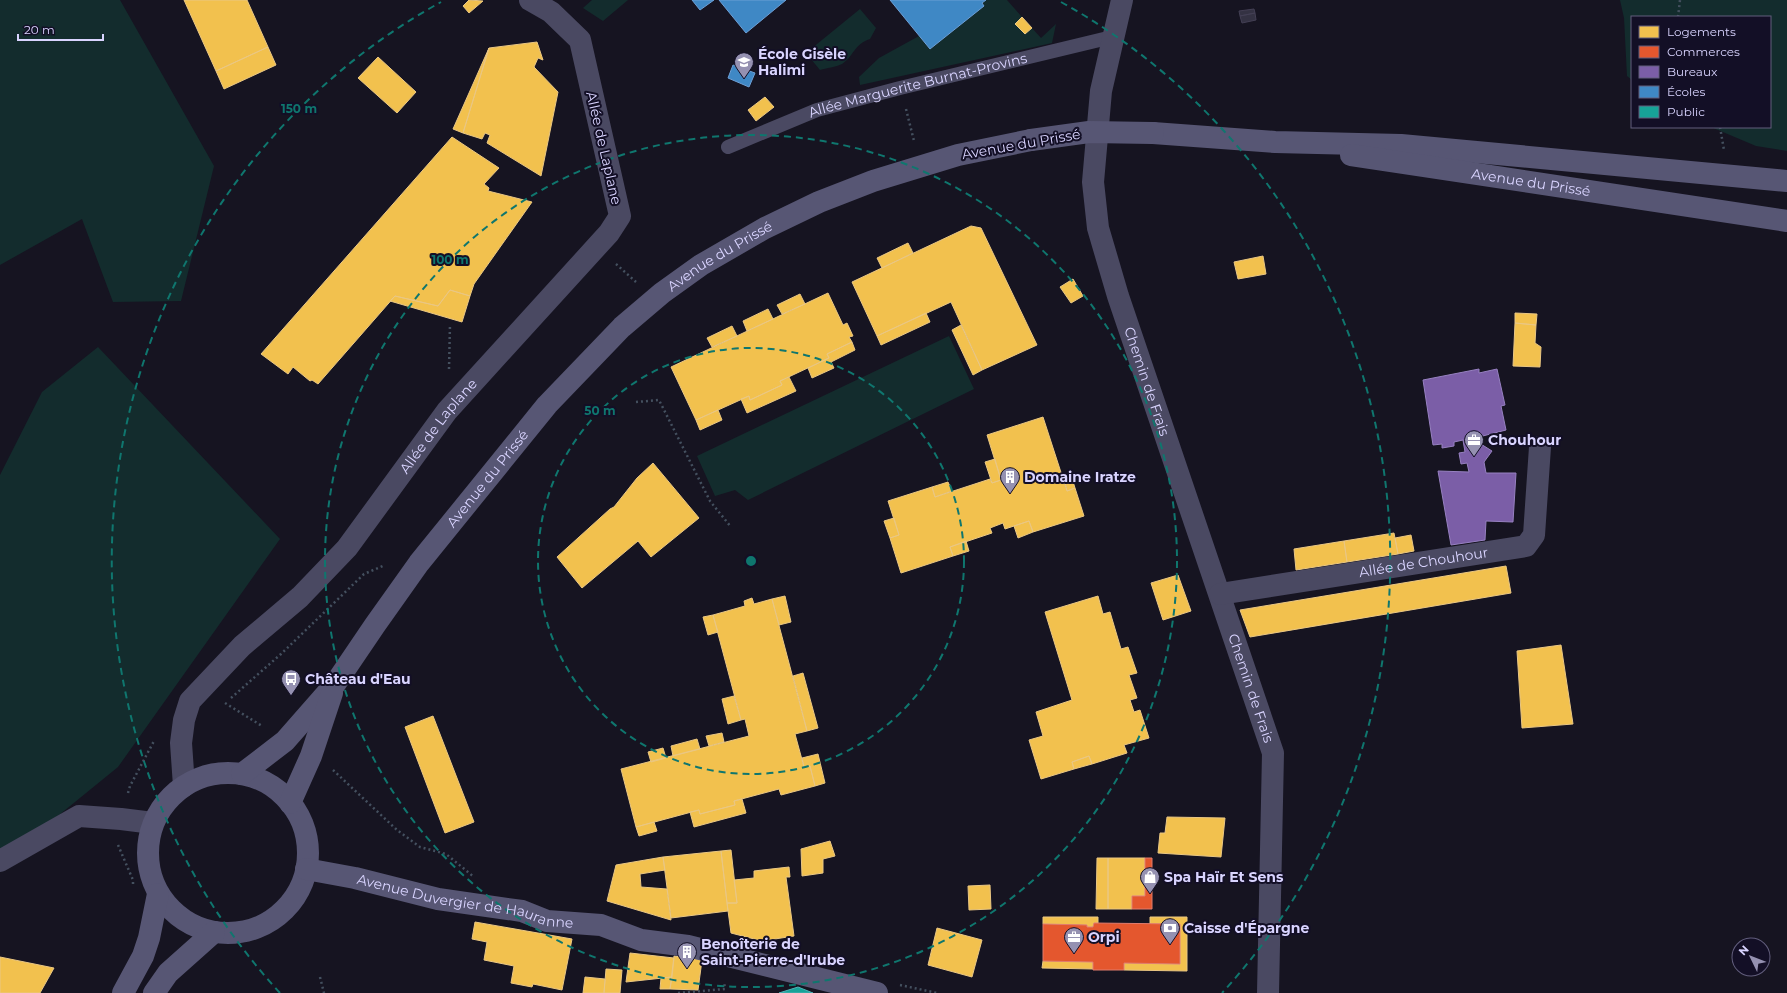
<svg xmlns="http://www.w3.org/2000/svg" width="1787" height="993" font-family="Montserrat,sans-serif">
<style>
.green{fill:#132c2d}
.homes{fill:#f2c14e;stroke:#eac783}
.shops{fill:#e4572e;stroke:#e17c6d}
.offices{fill:#7b5ea7;stroke:#9781c1}
.schools{fill:#3f88c5;stroke:#6d9fd6}
.public{fill:#17a398;stroke:#51b2b7}
.building{fill:#343243;stroke:#433f54}
.lines{fill:none;stroke-linecap:round;stroke-linejoin:round}
.path{stroke:#44505f;stroke-width:2.5;stroke-dasharray:2 3;stroke-linecap:butt}
.lane{stroke:#4a4962;stroke-width:14}
.street{stroke:#4a4962;stroke-width:22}
.secondary{stroke:#575674;stroke-width:22}
.secondary-bridge{stroke:#575674;stroke-width:22}
.ring{fill:none;stroke:#0f766e;stroke-width:2;stroke-dasharray:7 5}
.labels{text-anchor:middle;dominant-baseline:central;stroke-width:4;stroke-linejoin:round;paint-order:stroke}
.poi-label{font-size:14px;font-weight:bold;fill:#d9d4ff;stroke:#130f26;text-anchor:start}
.street-label{font-size:14px;fill:#d9d4ff;stroke:#130f26}
.centre{fill:#0f766e;stroke:#130f26;stroke-width:2}
.ring-label{font-size:12px;text-anchor:middle;font-weight:bold;fill:#0f766e;stroke:#130f26;stroke-width:4;stroke-linejoin:round;paint-order:stroke}
</style>
<rect width="100%" height="100%" fill="#161421"/>
<!-- green -->
<path class="green" d="M0,0H120L214,166L181,301L113,302L82,219L0,265Z
M592,0H628L603,21L583,8Z
M986,0H1007L1022,17L1016,24L1025,34L1032,28L1041,38L1056,24L1052,43L860,85L859,77L879,58L919,36L930,49L984,6L982,3Z
M1620,0H1787V151L1756,146L1711,127H1770V17H1632V80L1627,76L1624,18Z
M860,9L876,28L870,39C854,44 854,56 842,64C836,67 826,68 820,70L806,53Z
M949,336L974,389L748,500L735,490L715,496L697,456Z
M98,347L280,539L118,767L0,863V475L42,392Z"/>
<!-- homes -->
<path class="homes" d="M184,0H247L268,47L216,71Z
M469,0L483,1L469,13L463,6Z
M1022,17L1032,28L1025,34L1015,24Z
M537,42L543,60L538,58L534,67L558,92L541,176L487,143L490,135L485,133L482,139L463,133L489,48Z
M268,47L276,65L224,89L216,71Z
M489,48L463,133L453,129Z
M378,57L416,92L397,113L358,78Z
M765,97L774,107L756,121L748,110Z
M452,137L499,168L484,184L489,188L488,191L532,202L474,284L470,296L450,290L438,306L395,296L318,384L312,380L310,381L293,367L288,374L261,354Z
M971,226L981,228L1037,345L982,370L951,302L877,336L852,282Z
M908,243L913,253L882,268L877,258Z
M1263,256L1266,274L1238,279L1234,262Z
M1073,279L1083,296L1071,303L1060,287Z
M450,290L470,296L462,322L390,301L395,296L438,306Z
M828,293L843,325L847,323L853,336L849,337L852,342L827,354L829,358L780,381L782,385L750,400L749,396L696,420L671,367Z
M800,294L805,304L782,314L777,305Z
M768,309L773,319L747,331L743,321Z
M926,313L930,322L881,345L877,336Z
M1515,313L1537,314L1536,325L1515,323Z
M1515,323L1536,325L1535,343L1541,347L1540,367L1513,366Z
M961,325L982,370L973,375L952,330Z
M732,326L737,336L712,347L707,338Z
M852,342L855,350L831,362L834,368L812,378L808,368L829,358L827,354Z
M789,377L796,391L747,413L741,399L749,396L750,400L782,385L780,381Z
M718,410L722,420L700,430L696,420Z
M1043,417L1067,491L1075,488L1084,516L1033,532L1029,521L1005,529L1003,523L990,528L992,533L950,547L953,556L901,573L890,538L899,535L888,501L932,487L935,497L990,479L992,483L1001,480L987,435Z
M995,459L1001,480L992,483L985,462Z
M653,463L699,518L651,557L638,541L582,588L557,557L610,509L614,507L637,478Z
M1071,475L1075,488L1067,491L1064,478Z
M948,482L952,491L935,497L932,487Z
M894,518L899,535L890,538L884,521Z
M1029,521L1033,532L1018,538L1014,526Z
M1394,533L1398,554L1347,562L1344,541Z
M1411,535L1414,551L1398,554L1395,538Z
M966,541L969,551L953,556L950,547Z
M1344,541L1347,562L1296,570L1294,549Z
M1506,566L1511,593L1250,637L1240,610Z
M1178,575L1191,611L1163,620L1151,583Z
M785,596L791,622L779,625L772,599Z
M1098,596L1103,614L1110,612L1121,649L1128,647L1137,673L1129,675L1137,698L1130,700L1134,712L1140,710L1149,738L1124,745L1127,753L1092,764L1089,756L1072,762L1074,769L1041,779L1029,740L1043,736L1036,712L1072,700L1045,612Z
M752,598L754,604L772,599L807,731L795,734L804,767L810,766L815,786L781,795L779,789L734,801L735,805L700,814L699,810L636,827L621,769L749,736L745,719L741,720L713,615L745,606L744,601Z
M713,615L718,632L708,635L703,617Z
M1561,645L1573,724L1522,728L1517,651Z
M803,673L818,728L807,731L793,676Z
M734,696L741,720L728,724L722,699Z
M433,716L474,822L445,833L405,727Z
M722,733L724,742L709,746L706,736Z
M697,739L700,749L673,756L671,746Z
M663,748L666,758L651,762L648,752Z
M818,754L825,783L815,786L810,766L804,767L802,758Z
M1089,756L1092,764L1074,769L1072,762Z
M742,799L746,813L694,827L690,812L699,810L700,814L735,805L734,801Z
M1167,817L1225,818L1221,857L1158,853L1160,833H1165Z
M654,822L657,831L639,836L636,827Z
M830,841L835,856L823,859V873L802,876L801,849Z
M731,850L737,903H727L721,851Z
M721,851L728,911L671,918L663,857Z
M663,857L665,870L640,874L641,887L667,889L671,920L607,901L616,865Z
M1097,858H1108V909H1096Z
M1108,858H1145V896H1132V909H1108Z
M789,867L790,877H786L794,936L762,941L731,933L727,903H737L734,880L754,878V871Z
M990,885L991,909L969,910L968,886Z
M1043,917H1098V923H1094L1093,927H1087V925L1043,924Z
M1150,917H1187V971L1124,970V963L1180,964V924H1150Z
M475,922L572,939L562,990L533,984L532,987L511,983L514,966L484,960L487,942L472,939Z
M937,928L982,940L972,977L928,965Z
M630,953L674,958L672,977L626,982Z
M674,956L702,960L698,990L670,989Z
M0,957L54,968L40,993H0Z
M1043,961L1093,962V969L1042,968Z
M606,969L622,970L620,993H604Z
M585,977L605,979L604,993H583Z
M672,977L670,989H660L661,978Z"/>
<!-- shops -->
<path class="shops" d="M1145,858H1152V909H1132V896H1145Z
M1094,923L1180,924V964L1124,963V970H1093V962L1043,961V924L1087,925V927H1093Z"/>
<!-- offices -->
<path class="offices" d="M1479,369V373L1497,369L1505,405L1501,406L1506,430L1475,438L1476,441L1492,451L1484,462L1486,473H1516L1513,522L1486,521L1485,540L1451,545L1438,471L1469,472L1467,463L1461,464L1459,453L1465,452L1463,440L1454,442V446L1442,448V444L1433,445L1423,380Z"/>
<!-- schools -->
<path class="schools" d="M692,0H714L700,10Z
M719,0H786L746,33Z
M890,0H986L982,3L984,6L930,49Z
M733,65L755,73L749,87L728,78Z"/>
<!-- public -->
<path class="public" d="M798,987L813,993H779Z"/>
<!-- building -->
<path class="building" d="M1254,9L1255,13L1240,16L1239,11Z
M1255,13L1256,20L1242,23L1240,16Z"/>
<g class="lines">
<!-- path -->
<path class="path" d="M1678,17L1680,0
M906,109L914,141
M1720,127L1724,150
M616,264L636,282
M449,369L450,324
M636,402L659,400L710,501L731,527
M231,698L281,654L364,574L385,565
M225,703L262,726
M333,770L397,830L420,847L446,854L474,877
M128,793L130,786L154,741
M118,845L133,880V885
M320,977L324,993
M900,985L937,993
M678,993L725,989L724,982"/>
<!-- lane -->
<path class="lane" id="s1" d="M728,147L817,110L900,88L1112,37"/>
<!-- street -->
<g class="street">
<path id="s2" d="M1122,0L1101,91L1093,182L1098,228L1118,296L1273,753L1268,993"/>
<path id="s3" d="M1220,594L1526,546L1534,535L1540,447"/>
<path id="s4" d="M184,786L181,743L184,720L190,701L242,646L300,597L347,548L447,411L609,233L620,216L580,40L551,12L530,0"/>
<path d="M0,861L79,816L121,819L153,823"/>
</g>
<!-- secondary -->
<g class="secondary">
<path d="M1153,133L1275,142L1401,145L1787,181"/>
<path id="s5" d="M1351,155L1787,221"/>
<circle cx="228" cy="853" r="80"/>
<path id="s6" d="M242,774L285,741L335,684L375,625L419,563L547,405L622,327L662,293L701,265L765,228L819,202L873,181L958,155L1031,140"/>
<path d="M290,803L311,756L332,693"/>
<path id="s7" d="M306,869L355,878L438,899L522,911L547,921L601,925L641,940L688,946L877,993"/>
<path d="M123,993L143,956L149,938L158,894"/>
<path d="M154,993L168,973L214,932"/>
</g>
<!-- secondary-bridge -->
<path class="secondary-bridge" d="M1031,140L1089,132L1153,133"/>
</g>
<!-- distance rings -->
<g class="ring">
<circle cx="751" cy="561" r="213"/>
<circle cx="751" cy="561" r="426"/>
<path d="M280 993A639 639 0 0 1 441 2M1061 2A639 639 0 0 1 1222 993"/>
</g>
<!-- icons -->
<defs>
<g id="school-pin" transform="scale(1)"><path d="M0 17L-7.5 6A9.5 9.5 0 1 1 7.5 6Z" fill="#9591b1" stroke="#130f26"/><path d="M0-5L7-2L0 1L-7-2ZM-4 1L0 2.5L4 1V4Q0 6-4 4Z" fill="#fff"/></g>
<g id="office-pin" transform="scale(1)"><path d="M0 17L-7.5 6A9.5 9.5 0 1 1 7.5 6Z" fill="#9591b1" stroke="#130f26"/><path d="M-6-3h4V-5.5h4V-3h4V5H-6ZM-1-4.5V-3h2v-1.5ZM-6 0V1H6V0Z" fill="#fff"/></g>
<g id="building-pin" transform="scale(1)"><path d="M0 17L-7.5 6A9.5 9.5 0 1 1 7.5 6Z" fill="#9591b1" stroke="#130f26"/><path d="M-4-6H4V6H1V3H-1V6H-4ZM-2.5-4.3h1.7v1.8h-1.7ZM.8-4.3h1.7v1.8H.8ZM-2.5-1h1.7V.8h-1.7ZM.8-1h1.7V.8H.8Z" fill="#fff"/></g>
<g id="bus-pin" transform="scale(1)"><path d="M0 17L-7.5 6A9.5 9.5 0 1 1 7.5 6Z" fill="#9591b1" stroke="#130f26"/><path d="M-5-6H5V4H4V6H2V4H-2V6H-4V4H-5ZM-3.5-4V0h7V-4ZM-3.5 1.2v1.5H-2V1.2ZM2 1.2v1.5H3.5V1.2Z" fill="#fff"/></g>
<g id="shop-pin" transform="scale(1)"><path d="M0 17L-7.5 6A9.5 9.5 0 1 1 7.5 6Z" fill="#9591b1" stroke="#130f26"/><path d="M-5-2.5h2.3a2.7 3.5 0 0 1 5.4 0H5L5.5 6h-11ZM-1.5-2.5h3a1.5 2.3 0 0 0-3 0Z" fill="#fff"/></g>
<g id="bank-pin" transform="scale(1)"><path d="M0 17L-7.5 6A9.5 9.5 0 1 1 7.5 6Z" fill="#9591b1" stroke="#130f26"/><path d="M-6-4H6V4H-6ZM0-2.3a2.3 2.3 0 1 0 0 4.6a2.3 2.3 0 1 0 0-4.6Z" fill="#fff"/></g>
</defs>
<g fill-rule="evenodd">
<use href="#school-pin" x="744" y="62"/>
<use href="#office-pin" x="1474" y="440"/>
<use href="#building-pin" x="1010" y="477"/>
<use href="#bus-pin" x="291" y="679"/>
<use href="#shop-pin" x="1150" y="877"/>
<use href="#bank-pin" x="1170" y="928"/>
<use href="#office-pin" x="1074" y="937"/>
<use href="#building-pin" x="687" y="952"/>
</g>
<g class="labels">
<!-- poi labels -->
<g class="poi-label">
<text x="758" y="54">École Gisèle<tspan x="758" dy="16">Halimi</tspan></text>
<text x="1488" y="440">Chouhour</text>
<text x="1024" y="477">Domaine Iratze</text>
<text x="305" y="679">Château d'Eau</text>
<text x="1164" y="877">Spa Haïr Et Sens</text>
<text x="1184" y="928">Caisse d'Épargne</text>
<text x="1088" y="937">Orpi</text>
<text x="701" y="944">Benoîterie de<tspan x="701" dy="16">Saint-Pierre-d'Irube</tspan></text>
</g>
<!-- street labels -->
<g class="street-label">
<text stroke="none"><textPath href="#s1" startOffset="200">Allée Marguerite Burnat-Provins</textPath></text>
<text transform="translate(1021 144) rotate(-10)">Avenue du Prissé</text>
<text transform="translate(604 148) rotate(77)">Allée de Laplane</text>
<text stroke="none"><textPath href="#s5" startOffset="182">Avenue du Prissé</textPath></text>
<text stroke="none"><textPath href="#s6" startOffset="710">Avenue du Prissé</textPath></text>
<text stroke="none"><textPath href="#s2" startOffset="392">Chemin de Frais</textPath></text>
<text stroke="none"><textPath href="#s4" startOffset="458">Allée de Laplane</textPath></text>
<text stroke="none"><textPath href="#s6" startOffset="386">Avenue du Prissé</textPath></text>
<text stroke="none"><textPath href="#s3" startOffset="206">Allée de Chouhour</textPath></text>
<text stroke="none"><textPath href="#s2" startOffset="716">Chemin de Frais</textPath></text>
<text stroke="none"><textPath href="#s7" startOffset="163">Avenue Duvergier de Hauranne</textPath></text>
</g>
</g>
<circle cx="751" cy="561" r="6" class="centre"/>
<g class="ring-label">
<text x="299" y="113">150 m</text>
<text x="450" y="264">100 m</text>
<text x="600" y="415">50 m</text>
</g>
<!-- legend -->
<rect x="1631" y="16" width="140" height="112" fill="#130f26" stroke="#625e7d"/>
<rect x="1639" y="26" width="20" height="12" fill="#f2c14e" stroke="#625e7d"/>
<text x="1667" y="36" font-size="12" fill="#d9d4ff">Logements</text>
<rect x="1639" y="46" width="20" height="12" fill="#e4572e" stroke="#625e7d"/>
<text x="1667" y="56" font-size="12" fill="#d9d4ff">Commerces</text>
<rect x="1639" y="66" width="20" height="12" fill="#7b5ea7" stroke="#625e7d"/>
<text x="1667" y="76" font-size="12" fill="#d9d4ff">Bureaux</text>
<rect x="1639" y="86" width="20" height="12" fill="#3f88c5" stroke="#625e7d"/>
<text x="1667" y="96" font-size="12" fill="#d9d4ff">Écoles</text>
<rect x="1639" y="106" width="20" height="12" fill="#17a398" stroke="#625e7d"/>
<text x="1667" y="116" font-size="12" fill="#d9d4ff">Public</text>
<!-- north arrow -->
<g transform="translate(1751 957) rotate(313)"><circle r="19" fill="#130f26" stroke="#625e7d"/>
<path d="M0-3L7 15L0 10L-7 15Z" fill="#9591b1"/>
<text y="-6" font-size="11" font-weight="bold" text-anchor="middle" fill="#d9d4ff">N</text>
</g>
<!-- scale -->
<path d="M18 34v6h85v-6" fill="none" stroke="#d9d4ff" stroke-width="2"/>
<text x="24" y="34" font-size="12" fill="#d9d4ff" stroke="#130f26" stroke-width="3" paint-order="stroke">20 m</text>
</svg>
